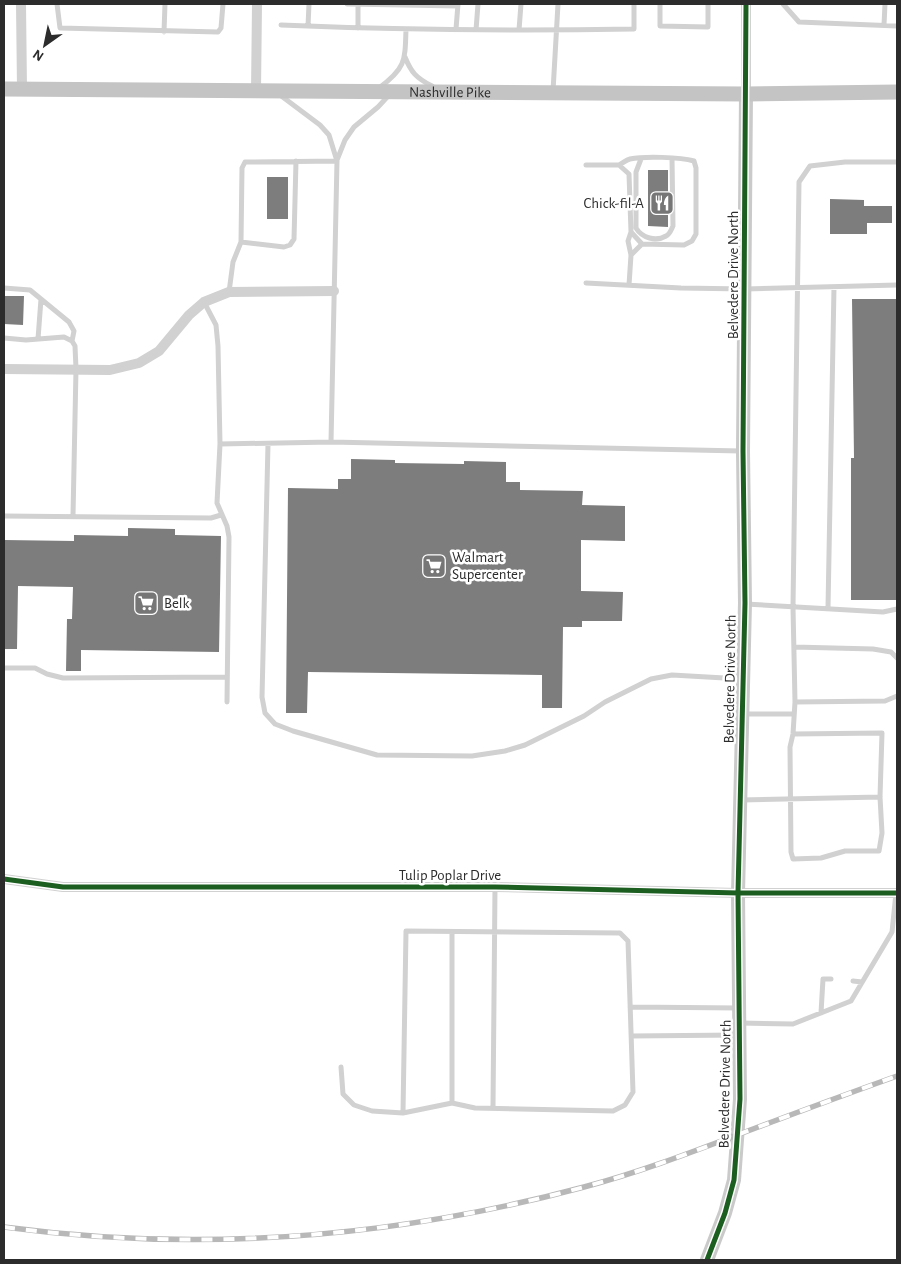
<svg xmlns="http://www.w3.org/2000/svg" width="901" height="1264" font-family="'Alegreya Sans',sans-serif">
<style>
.building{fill:#7d7d7d}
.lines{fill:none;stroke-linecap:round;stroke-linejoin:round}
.lane{stroke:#d1d1d1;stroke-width:5}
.street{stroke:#d1d1d1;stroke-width:10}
.secondary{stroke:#cacaca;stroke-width:14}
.primary{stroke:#c4c4c4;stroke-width:15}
.rail-casing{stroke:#b8b8b8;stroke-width:5.5}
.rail{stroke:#fff;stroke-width:4;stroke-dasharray:11;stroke-linecap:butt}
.cycleway-casing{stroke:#fff;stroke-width:8}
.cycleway{stroke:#1b5e20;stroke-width:5}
.labels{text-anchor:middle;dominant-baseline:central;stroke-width:5;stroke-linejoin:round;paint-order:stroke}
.street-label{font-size:15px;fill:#2c2c2c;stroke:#fff}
.poi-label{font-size:15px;fill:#2c2c2c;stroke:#fff;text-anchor:start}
</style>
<rect width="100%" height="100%" fill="#fff"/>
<!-- building -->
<path class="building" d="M648,170H668V227L648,226Z
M267,177H288V219H267Z
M830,199L864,200V206H892V223H867V234H830Z
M4,296H24L23,325L4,324Z
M852,299H897V600H851V458H854Z
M351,459L395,460V463L464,464V461L506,462V482H520V490L583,491L582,505L625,506V541L581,540V591L623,592L622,621H582V627H563L562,708H542V675L308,672L307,713H286L288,488L338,489V479H351Z
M128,528L175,529V535L221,536L219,652L81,650V671H66L67,619H72L73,587L18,586L17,649H4V540L74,541V535L128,536Z"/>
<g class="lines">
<!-- lane -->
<path class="lane" d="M57,4L60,28L218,32L221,28L223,4
M347,4L458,6
M660,4V26L708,27V4
M783,4L799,22L897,26
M281,25C398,30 516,31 634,29V4
M884,25L885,4
M308,26L309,4
M358,28V4
M456,29L458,4
M476,30L478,4
M519,30L521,4
M164,32L165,4
M405,57C411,72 416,78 432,86
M379,88C406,68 405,61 406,29
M553,91L558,4
M280,95L320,125L329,135L337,161L331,442
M641,159L636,172V228C642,238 656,242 666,236C670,234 671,230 673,226L672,158
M337,160L345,140L354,127L378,107L390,94
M586,165H619
M631,232L642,244
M241,242L284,247L290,245L294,239L296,161
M586,283L681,288L745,289L897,285
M629,285L631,255L628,241L631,232L629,174L619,165C623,163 626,160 630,159C644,156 680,157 694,161L696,168V234L692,241L684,245L642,244L631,255
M4,288L30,290L69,322L74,331L72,341L75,346L76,369L73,516
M229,292L233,262L241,242L242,168L245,162L337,161
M204,302L216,325L218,346L220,444L217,503L227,526L229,537L227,702
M4,338L26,340L64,337L72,341
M38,339L41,299
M220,444L331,442L741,451
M268,444L262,697L265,713L275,724L293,731L377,755L472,756L505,751L525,745L584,716L605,702L651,679L672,675L742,679
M4,516L211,518L221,515
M745,604L883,612L897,609
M828,608L834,287
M794,647L873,649L891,652L897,658
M4,668H35L47,674L63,678L227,677
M795,702L885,701L897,696
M742,714H794
M793,734L882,733L880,797L882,833L879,851H845L821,858L793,859L791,852L790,747L793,734L795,702L793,607L799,182L810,166L845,162H897
M741,800L880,797
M853,981L862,982
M630,1007L739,1008
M821,1013L823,979H831
M740,1023L793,1024L851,1001L892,932L896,893
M631,1036L738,1035
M341,1067L343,1094L354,1105L372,1111L403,1113L452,1103L475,1108L613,1111L625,1105L633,1092L628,941L620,933L406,931L403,1113
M452,1103V932
M493,1108L495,887"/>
<!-- street -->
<path class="street" d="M21,4L22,89
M746,4V94
M256,91L257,4
M4,369L110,370L139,363L159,351L189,315L204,302L229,292L334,291
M4,879L63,887H495L738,893H897"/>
<!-- secondary -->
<path class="secondary" d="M707,1260L725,1213L734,1180L740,1099L738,893L745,603L743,451L746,94"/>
<!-- primary -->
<path class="primary" id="s1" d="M4,89L746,94L897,92"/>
<!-- rail casing -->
<g class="rail-casing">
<path id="rail" d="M4,1227C199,1253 394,1238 584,1187C637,1173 687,1154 737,1135C790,1115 844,1095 897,1076"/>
</g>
<!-- rail -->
<use href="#rail" class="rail"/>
<!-- cycleway casing -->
<g class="cycleway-casing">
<path id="cycleway" d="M4,879L63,887H495L738,893H897
M707,1260L725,1213L734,1180L740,1099L738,893L745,603L743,451L746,4"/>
</g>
<!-- cycleway -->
<use href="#cycleway" class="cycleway"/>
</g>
<!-- icons -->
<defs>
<g id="restaurant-square" transform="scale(1.25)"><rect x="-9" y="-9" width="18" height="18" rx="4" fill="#767676" stroke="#fff"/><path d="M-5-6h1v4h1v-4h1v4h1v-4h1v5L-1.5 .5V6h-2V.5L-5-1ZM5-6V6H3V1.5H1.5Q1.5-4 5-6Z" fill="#fff"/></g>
<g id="supermarket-square" transform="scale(1.25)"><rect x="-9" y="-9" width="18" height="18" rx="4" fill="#767676" stroke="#fff"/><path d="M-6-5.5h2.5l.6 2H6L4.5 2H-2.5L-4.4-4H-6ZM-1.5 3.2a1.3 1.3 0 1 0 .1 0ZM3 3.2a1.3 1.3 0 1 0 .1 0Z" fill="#fff"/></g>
</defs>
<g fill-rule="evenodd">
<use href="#restaurant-square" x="662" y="203"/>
<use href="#supermarket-square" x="434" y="566"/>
<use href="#supermarket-square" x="146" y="603"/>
</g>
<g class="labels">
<!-- street labels -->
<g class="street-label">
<text stroke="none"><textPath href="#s1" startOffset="446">Nashville Pike</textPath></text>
<text transform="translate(733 275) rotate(-90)">Belvedere Drive North</text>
<text transform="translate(730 679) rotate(-89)">Belvedere Drive North</text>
<text x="450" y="875">Tulip Poplar Drive</text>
<text transform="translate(725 1084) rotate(-89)">Belvedere Drive North</text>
</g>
<!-- poi labels -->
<g class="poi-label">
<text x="644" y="203" text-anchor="end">Chick-fil-A</text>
<text x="452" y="557">Walmart<tspan x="452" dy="17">Supercenter</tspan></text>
<text x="164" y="603">Belk</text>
</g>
</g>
<!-- border -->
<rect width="901" height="1264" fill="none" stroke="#2c2c2c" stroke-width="10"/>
<!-- north arrow -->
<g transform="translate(45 45) rotate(213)" stroke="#ffffff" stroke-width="4" paint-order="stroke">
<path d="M0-4L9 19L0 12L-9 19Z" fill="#2c2c2c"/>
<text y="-8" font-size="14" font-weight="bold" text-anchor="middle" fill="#2c2c2c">N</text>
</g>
</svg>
